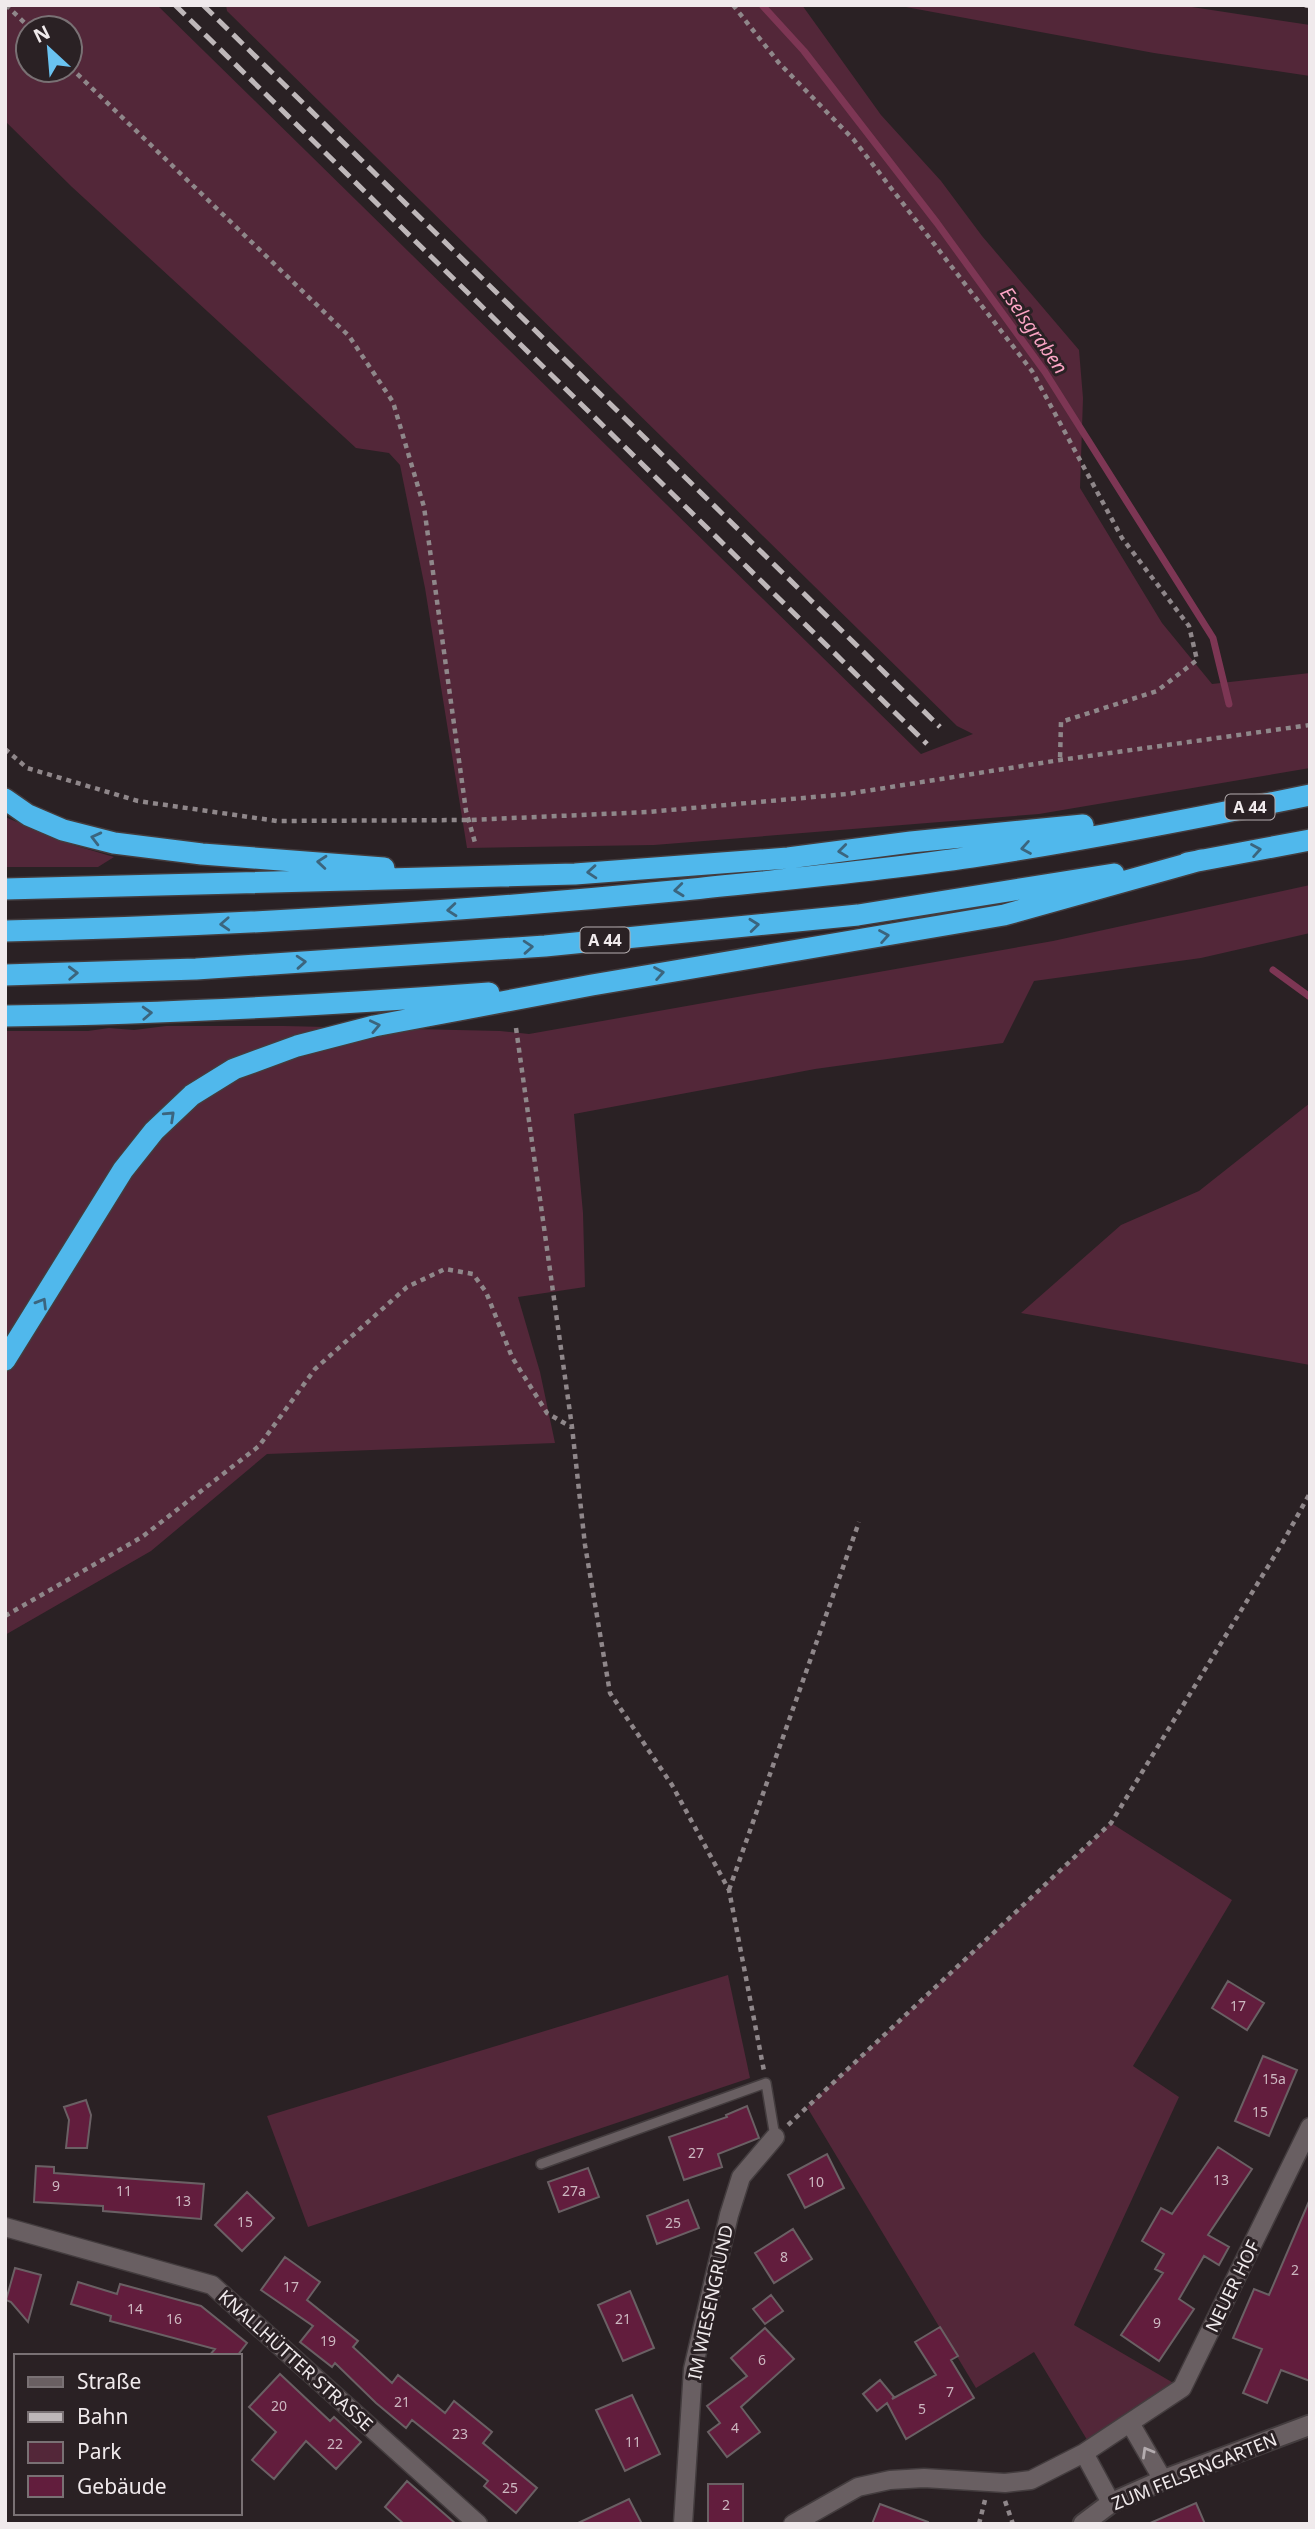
<svg xmlns="http://www.w3.org/2000/svg" width="1315" height="2529" font-family="'Noto Sans',sans-serif">
<style>
.green{fill:#532739;fill-rule:evenodd}
.lines{fill:none;stroke-linecap:round;stroke-linejoin:round}
.stream{stroke:#7d3654;stroke-width:7}
.building{fill:#621d3d;stroke:#6a6064;stroke-width:2}
.service-casing{stroke:#433c3e;stroke-width:12}
.minor-casing{stroke:#433c3e;stroke-width:21}
.tertiary-casing{stroke:#433c3e;stroke-width:23}
.motorway-casing{stroke:#433c3e;stroke-width:24}
.path{stroke:#8f878a;stroke-width:4.5;stroke-dasharray:5 5;stroke-linecap:butt}
.service{stroke:#695f62;stroke-width:9}
.minor{stroke:#695f62;stroke-width:18}
.tertiary{stroke:#695f62;stroke-width:19}
.motorway{stroke:#50b8ec;stroke-width:21}
.rail{stroke:#beb7b9;stroke-width:5;stroke-dasharray:14 7;stroke-linecap:butt}
.oneway{stroke:#3b657e}
.oneway2{stroke:#b3abae}
.labels{text-anchor:middle;dominant-baseline:central;stroke-width:6;stroke-linejoin:round;paint-order:stroke}
.number-label{font-size:14px;fill:#ccb7c0}
.shield{fill:#2a2124;stroke:#b5aeb0;stroke-width:2}
.shield-label{font-size:16px;font-weight:bold;fill:#f0eaec}
.street-label{font-size:18px;fill:#f0eaec;stroke:#2a2124}
.water-label{font-size:19px;font-style:italic;fill:#faa4c4;stroke:#2a2124}
</style>
<rect width="100%" height="100%" fill="#2a2124"/>
<!-- green -->
<path class="green" d="M5,5H157L921,754L973,734L957,726L227,11L226,5H802L881,115L941,181L982,236L1079,350L1083,398L1080,488L1162,623L1212,684L1310,673V768L1039,814L654,845L467,848L425,588L400,465L389,453L356,448L72,187L5,121ZM70,28V70H28V28Z
M895,5H1179L1310,25V76L1154,53Z
M5,817L70,844L114,857L98,867H5Z
M1310,885V933L1201,958L1034,981L1003,1043L815,1069L574,1114L583,1213L585,1287L518,1297L540,1372L555,1443L267,1454L151,1551L5,1635V1031H88L109,1028L134,1030L166,1026H284L500,1031L529,1034L1053,941Z
M1310,1103V1365L1021,1313L1121,1225L1199,1191Z
M1111,1823L1232,1900L1133,2066L1179,2097L1074,2325L1182,2388L1092,2448L1034,2352L976,2388L807,2107Z
M728,1975L750,2078L308,2227L267,2116Z"/>
<g class="lines">
<!-- stream -->
<path class="stream" d="M762,5L804,51L937,223L1045,372L1213,638L1229,704
M1273,970L1310,997"/>
</g>
<!-- building -->
<path class="building" d="M1228,1981L1264,2003L1247,2030L1212,2008Z
M1263,2056L1297,2070L1269,2136L1235,2121Z
M86,2100L91,2115L87,2148H66L69,2120L64,2107Z
M747,2106L759,2138L718,2154L722,2167L684,2180L669,2137L727,2117L726,2115Z
M1218,2147L1252,2169L1208,2235L1229,2247L1219,2265L1204,2256L1179,2299L1194,2309L1159,2361L1121,2335L1163,2273L1155,2269L1164,2254L1142,2241L1161,2208L1172,2214Z
M827,2154L844,2188L805,2208L788,2175Z
M36,2166L54,2167V2173L204,2184L201,2219L103,2211V2206L34,2202Z
M588,2168L599,2197L559,2212L548,2182Z
M247,2192L274,2218L242,2251L215,2225Z
M1310,2199V2381L1281,2370L1267,2403L1243,2393L1262,2349L1233,2338L1254,2289L1269,2295Z
M688,2200L699,2228L657,2244L647,2216Z
M793,2229L812,2259L774,2283L755,2253Z
M285,2257L320,2282L307,2300L358,2341L353,2347L392,2383L398,2375L445,2413L454,2401L492,2432L483,2443L537,2488L516,2513L484,2486L488,2481L412,2420L406,2428L376,2403L335,2363L332,2367L300,2342L313,2326L261,2290Z
M15,2268L41,2275L28,2322L11,2302L6,2300Z
M78,2282L117,2294L120,2284L201,2306L247,2343L237,2356H209L215,2349L110,2321L111,2316L71,2304Z
M630,2291L654,2348L623,2361L598,2305Z
M771,2295L783,2311L765,2324L753,2309Z
M940,2327L958,2356L951,2360L974,2398L906,2439L887,2403L877,2411L863,2394L880,2380L894,2397L892,2399L936,2375L915,2342Z
M765,2328L794,2359L741,2407L760,2432L727,2457L708,2432L720,2423L707,2406L747,2376L731,2358Z
M280,2374L330,2421L334,2417L361,2442L336,2469L306,2441L274,2479L252,2460L276,2432L249,2407Z
M632,2395L660,2454L625,2471L596,2410Z
M407,2481L432,2503L456,2524H404L385,2507Z
M708,2484H743V2523L708,2524Z
M629,2499L642,2524H576Z
M1196,2503L1205,2524H1148Z
M880,2504L928,2522V2524H872Z"/>
<g class="lines">
<!-- service casing -->
<g class="service-casing">
<path id="service" d="M541,2164L766,2083L775,2137"/>
</g>
<!-- minor casing -->
<g class="minor-casing">
<path id="minor" d="M5,2227L212,2285L478,2524
M1130,2423L1163,2480
M1084,2453L1111,2503
M683,2524L693,2369L729,2215L741,2177L775,2137
M793,2524L858,2487L890,2480L924,2478L1005,2483L1031,2480L1084,2453L1182,2388L1310,2127"/>
</g>
<!-- tertiary casing -->
<g class="tertiary-casing">
<path id="tertiary" d="M1083,2524L1111,2503L1163,2480L1310,2425"/>
</g>
<!-- motorway casing -->
<g class="motorway-casing">
<path id="motorway" d="M5,799L28,815L63,830L114,843L202,854L384,868
M1187,863L1310,840
M5,889L575,874L788,858L911,842L1083,825
M5,931C232,926 458,912 684,890C780,880 877,871 972,857C1085,840 1198,818 1310,795
M5,975L196,969L545,946L858,915L1114,874
M5,1016C167,1014 328,1005 489,993
M5,1360L123,1170L154,1131L192,1095L234,1069L297,1046L374,1026L592,985L1004,915L1201,860"/>
</g>
<!-- path -->
<path class="path" d="M6,5L30,28
M733,5L779,63L854,140L1032,371L1122,538L1189,626L1197,660L1157,691L1061,722L1060,760
M70,67L349,336L393,402L424,507L466,811L476,846
M5,749L27,768L138,801L277,821L469,820L648,812L847,794L1060,760L1310,725
M516,1028L572,1427L585,1545L610,1693L672,1785L729,1890L764,2071
M5,1616L142,1537L259,1446L315,1369L407,1287L445,1269L473,1274L486,1292L512,1357L547,1413L571,1427
M729,1890L859,1522
M788,2125L1111,1823L1283,1542L1310,1493
M1005,2501L1013,2524
M979,2524L985,2500"/>
<!-- service -->
<use href="#service" class="service"/>
<!-- minor -->
<use href="#minor" class="minor"/>
<!-- tertiary -->
<use href="#tertiary" class="tertiary"/>
<!-- motorway -->
<use href="#motorway" class="motorway"/>
<!-- rail -->
<path class="rail" d="M175,5L927,744
M203,5L940,727
M1305,5L1310,6"/>
</g>
<!-- one-way arrows -->
<defs><path id="oneway-chevron" d="M-2-3.5L2.5 0L-2 3.5" fill="none" stroke-width="1.6" stroke-linecap="round" stroke-linejoin="round" transform="scale(1.75)"/></defs>
<g class="oneway">
<use href="#oneway-chevron" transform="translate(96 838) rotate(-166)"/>
<use href="#oneway-chevron" transform="translate(1026 848) rotate(170)"/>
<use href="#oneway-chevron" transform="translate(1256 850) rotate(-10)"/>
<use href="#oneway-chevron" transform="translate(843 851) rotate(173)"/>
<use href="#oneway-chevron" transform="translate(322 862) rotate(-175)"/>
<use href="#oneway-chevron" transform="translate(592 872) rotate(176)"/>
<use href="#oneway-chevron" transform="translate(679 890) rotate(174)"/>
<use href="#oneway-chevron" transform="translate(452 910) rotate(175)"/>
<use href="#oneway-chevron" transform="translate(225 924) rotate(177)"/>
<use href="#oneway-chevron" transform="translate(754 925) rotate(-6)"/>
<use href="#oneway-chevron" transform="translate(884 936) rotate(-10)"/>
<use href="#oneway-chevron" transform="translate(528 947) rotate(-4)"/>
<use href="#oneway-chevron" transform="translate(301 962) rotate(-4)"/>
<use href="#oneway-chevron" transform="translate(73 973) rotate(-2)"/>
<use href="#oneway-chevron" transform="translate(659 973) rotate(-10)"/>
<use href="#oneway-chevron" transform="translate(147 1013) rotate(-3)"/>
<use href="#oneway-chevron" transform="translate(375 1026) rotate(-12)"/>
<use href="#oneway-chevron" transform="translate(170 1116) rotate(-43)"/>
<use href="#oneway-chevron" transform="translate(42 1303) rotate(-59)"/>
</g>
<use class="oneway2" href="#oneway-chevron" transform="translate(1147 2452) rotate(-120)"/>
<g class="labels">
<!-- number labels -->
<g class="number-label">
<text x="1238" y="2005">17</text>
<text x="1274" y="2078">15a</text>
<text x="1260" y="2111">15</text>
<text x="696" y="2152">27</text>
<text x="1221" y="2179">13</text>
<text x="816" y="2181">10</text>
<text x="56" y="2185">9</text>
<text x="124" y="2190">11</text>
<text x="574" y="2190">27a</text>
<text x="183" y="2200">13</text>
<text x="245" y="2221">15</text>
<text x="673" y="2222">25</text>
<text x="784" y="2256">8</text>
<text x="1295" y="2269">2</text>
<text x="291" y="2286">17</text>
<text x="135" y="2308">14</text>
<text x="174" y="2318">16</text>
<text x="623" y="2318">21</text>
<text x="1157" y="2322">9</text>
<text x="328" y="2340">19</text>
<text x="762" y="2359">6</text>
<text x="950" y="2391">7</text>
<text x="402" y="2401">21</text>
<text x="279" y="2405">20</text>
<text x="922" y="2408">5</text>
<text x="735" y="2427">4</text>
<text x="460" y="2433">23</text>
<text x="633" y="2441">11</text>
<text x="335" y="2443">22</text>
<text x="510" y="2487">25</text>
<text x="726" y="2504">2</text>
</g>
<!-- shield labels -->
<g class="shield">
<rect x="1225.5" y="794.5" width="49" height="25" rx="5"/>
<rect x="580.5" y="927.5" width="49" height="25" rx="5"/>
</g>
<g class="shield-label">
<text x="1250" y="807">A 44</text>
<text x="605" y="940">A 44</text>
</g>
<!-- street labels -->
<g class="street-label">
<text transform="translate(1232 2286) rotate(-64)">NEUER HOF</text>
<text transform="translate(710 2302) rotate(-78)">IM WIESENGRUND</text>
<text transform="translate(296 2360) rotate(42)">KNALLHÜTTER STRASSE</text>
<text transform="translate(1194 2471) rotate(-22)">ZUM FELSENGARTEN</text>
</g>
<!-- water labels -->
<g class="water-label">
<text transform="translate(1034 330) rotate(55)">Eselsgraben</text>
</g>
</g>
<!-- border -->
<rect width="1315" height="2529" fill="none" stroke="#f0eaec" stroke-width="14"/>
<!-- legend -->
<rect x="14" y="2354" width="228" height="161" fill="#2a2124" stroke="#797174" stroke-width="2"/>
<rect x="28" y="2377" width="35" height="10" fill="#695f62" stroke="#797174" stroke-width="2"/>
<text x="77" y="2389" font-size="21" fill="#f0eaec">Straße</text>
<rect x="28" y="2412" width="35" height="10" fill="#beb7b9" stroke="#797174" stroke-width="2"/>
<text x="77" y="2424" font-size="21" fill="#f0eaec">Bahn</text>
<rect x="28" y="2442" width="35" height="21" fill="#532739" stroke="#797174" stroke-width="2"/>
<text x="77" y="2459" font-size="21" fill="#f0eaec">Park</text>
<rect x="28" y="2476" width="35" height="21" fill="#621d3d" stroke="#797174" stroke-width="2"/>
<text x="77" y="2494" font-size="21" fill="#f0eaec">Gebäude</text>
<!-- north arrow -->
<g transform="translate(49 49) rotate(334)"><circle r="33" fill="#2a2124" stroke="#797174" stroke-width="2"/>
<path d="M0-5L12 26L0 18L-12 26Z" fill="#6ac3f1"/>
<text y="-10" font-size="19" font-weight="bold" text-anchor="middle" fill="#f0eaec">N</text>
</g>
</svg>
